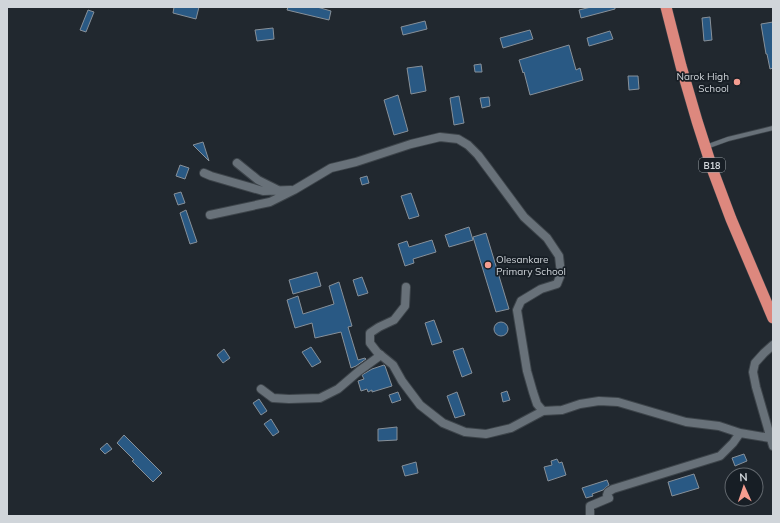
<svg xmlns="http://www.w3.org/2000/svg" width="780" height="523" font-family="Mulish,sans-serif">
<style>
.building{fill:#295984;stroke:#879099}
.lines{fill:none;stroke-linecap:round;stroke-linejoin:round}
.service-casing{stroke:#3d444a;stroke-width:5.5}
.minor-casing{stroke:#3d444a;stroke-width:10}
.trunk-casing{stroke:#3d444a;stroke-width:12}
.service{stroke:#687179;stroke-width:4}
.minor{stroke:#687179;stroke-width:8}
.trunk{stroke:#dd887e;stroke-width:11}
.poi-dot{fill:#f59d90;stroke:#171e25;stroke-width:1.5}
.labels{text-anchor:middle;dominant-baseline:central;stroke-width:3.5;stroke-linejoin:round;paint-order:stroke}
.shield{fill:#171e25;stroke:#989ea4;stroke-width:1}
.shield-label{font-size:9px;font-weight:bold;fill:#d0d5da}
.poi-label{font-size:10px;fill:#d0d5da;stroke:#171e25;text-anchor:end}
</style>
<rect width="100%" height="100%" fill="#21282f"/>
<!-- building -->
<path class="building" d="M174,7H199L196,19L173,13Z
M288,7H317L331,11L329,20L287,10Z
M591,7H615V9L581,18L579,10Z
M88,10L94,12L86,32L80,30Z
M710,17L712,40L704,41L702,18Z
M425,21L427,29L403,35L401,27Z
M773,22V68L770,69L767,54H766L761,24Z
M273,28L274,39L257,41L255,30Z
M530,30L533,39L503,48L500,38Z
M610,31L613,39L589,46L587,38Z
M569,45L576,70L580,68L583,80L530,95L524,72L523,73L519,60Z
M481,64L482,72H475L474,65Z
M422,66L426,91L411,94L407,68Z
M628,76H638L639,89L629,90Z
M398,95L408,131L394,135L384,100Z
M459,96L464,123L454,125L450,98Z
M489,97L490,106L482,108L480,98Z
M203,142L209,161L193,145Z
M180,165L189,168L185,179L176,176Z
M367,176L369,183L362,185L360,178Z
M181,192L185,203L178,205L174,194Z
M411,193L419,216L409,219L401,196Z
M186,210L197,242L190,244L180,213Z
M469,227L473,240L449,247L445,235Z
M486,233L509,309L496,312L473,237Z
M432,240L436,252L413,259L414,263L405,266L398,244L407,241L409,247Z
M317,272L321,286L293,294L289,280Z
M362,277L368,293L358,296L353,280Z
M339,282L352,326L348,327L358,360L365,358L366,359L356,366L351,368L341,332L315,338L312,323L295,328L287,300L298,296L303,314L334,304L329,286Z
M434,320L442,342L432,345L425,323Z
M494 329a7 7 0 1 1 14 0a7 7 0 1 1-14 0Z
M311,347L321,362L312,367L302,352Z
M463,348L472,373L462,377L453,351Z
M224,349L230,358L223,363L217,355Z
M384,365L385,366L392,386L372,392V390L368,392L367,389L361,391L358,381L364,379L362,375L372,369Z
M507,391L510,400L503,402L501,393Z
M398,392L401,400L392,403L389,395Z
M457,392L465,415L455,418L447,396Z
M259,399L267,411L261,415L253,403Z
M271,419L279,432L273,436L264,424Z
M397,427V440L378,441V429Z
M124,435L162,473L153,482L132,461L134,460L117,443Z
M107,443L112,449L105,454L100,449Z
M744,454L747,461L735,466L732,458Z
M557,459L559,463L562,462L566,475L548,481L544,467L552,465L551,461Z
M416,462L418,473L405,476L402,466Z
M694,474L699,488L672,496L668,482Z
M607,480L609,485L605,488L603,490L592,494L593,496L586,498L582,488Z"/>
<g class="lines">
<!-- service casing -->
<g class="service-casing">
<path id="service" d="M706,147L728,139L773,128"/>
</g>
<!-- minor casing -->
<g class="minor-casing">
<path id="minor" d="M237,163L258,180L278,190
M204,173L211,176L263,191L291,190
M210,215L270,202L294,190L331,168L356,162L411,144L440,137L458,139L468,145L478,155L490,171L524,217L547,238L559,256L561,274L557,284L541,289L521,301L517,310L527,371L533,392L537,404L543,411L562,410L580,404L599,401L618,402L686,422L719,426L740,433
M406,287L405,306L394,320L379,327L370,333V343L377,352L393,365L402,381L420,405L443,423L465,432L486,434L511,428L543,411
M773,345L764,353L755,363L753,372L756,387L773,446
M261,389L273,398L289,399L320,398L338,389L359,371L381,355
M590,516V506L609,498L607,495L608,492L613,489L720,456L733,443L740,433L770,438"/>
</g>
<!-- trunk casing -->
<g class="trunk-casing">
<path id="trunk" d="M666,7L681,66L697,121L713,171L731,219L773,318"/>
</g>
<!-- service -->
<use href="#service" class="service"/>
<!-- minor -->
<use href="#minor" class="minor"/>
<!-- trunk -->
<use href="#trunk" class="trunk"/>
</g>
<!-- markers -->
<g class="poi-dot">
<circle cx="737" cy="82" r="4"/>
<circle cx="488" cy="265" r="4"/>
</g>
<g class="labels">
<!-- shield labels -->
<rect class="shield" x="699" y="158" width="26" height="14" rx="3"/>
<g class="shield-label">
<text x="712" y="165">B18</text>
</g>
<!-- poi labels -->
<g class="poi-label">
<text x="729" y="76">Narok High<tspan x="729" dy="12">School</tspan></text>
<text x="496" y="259" text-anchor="start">Olesankare<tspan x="496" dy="12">Primary School</tspan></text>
</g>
</g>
<!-- border -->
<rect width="780" height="523" fill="none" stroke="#d0d5da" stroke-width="16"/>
<!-- north arrow -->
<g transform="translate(744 487) rotate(357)"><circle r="19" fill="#171e25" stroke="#61676d"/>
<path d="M0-3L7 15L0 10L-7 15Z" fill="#f59d90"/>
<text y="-6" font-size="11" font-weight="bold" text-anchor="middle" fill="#d0d5da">N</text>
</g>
</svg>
